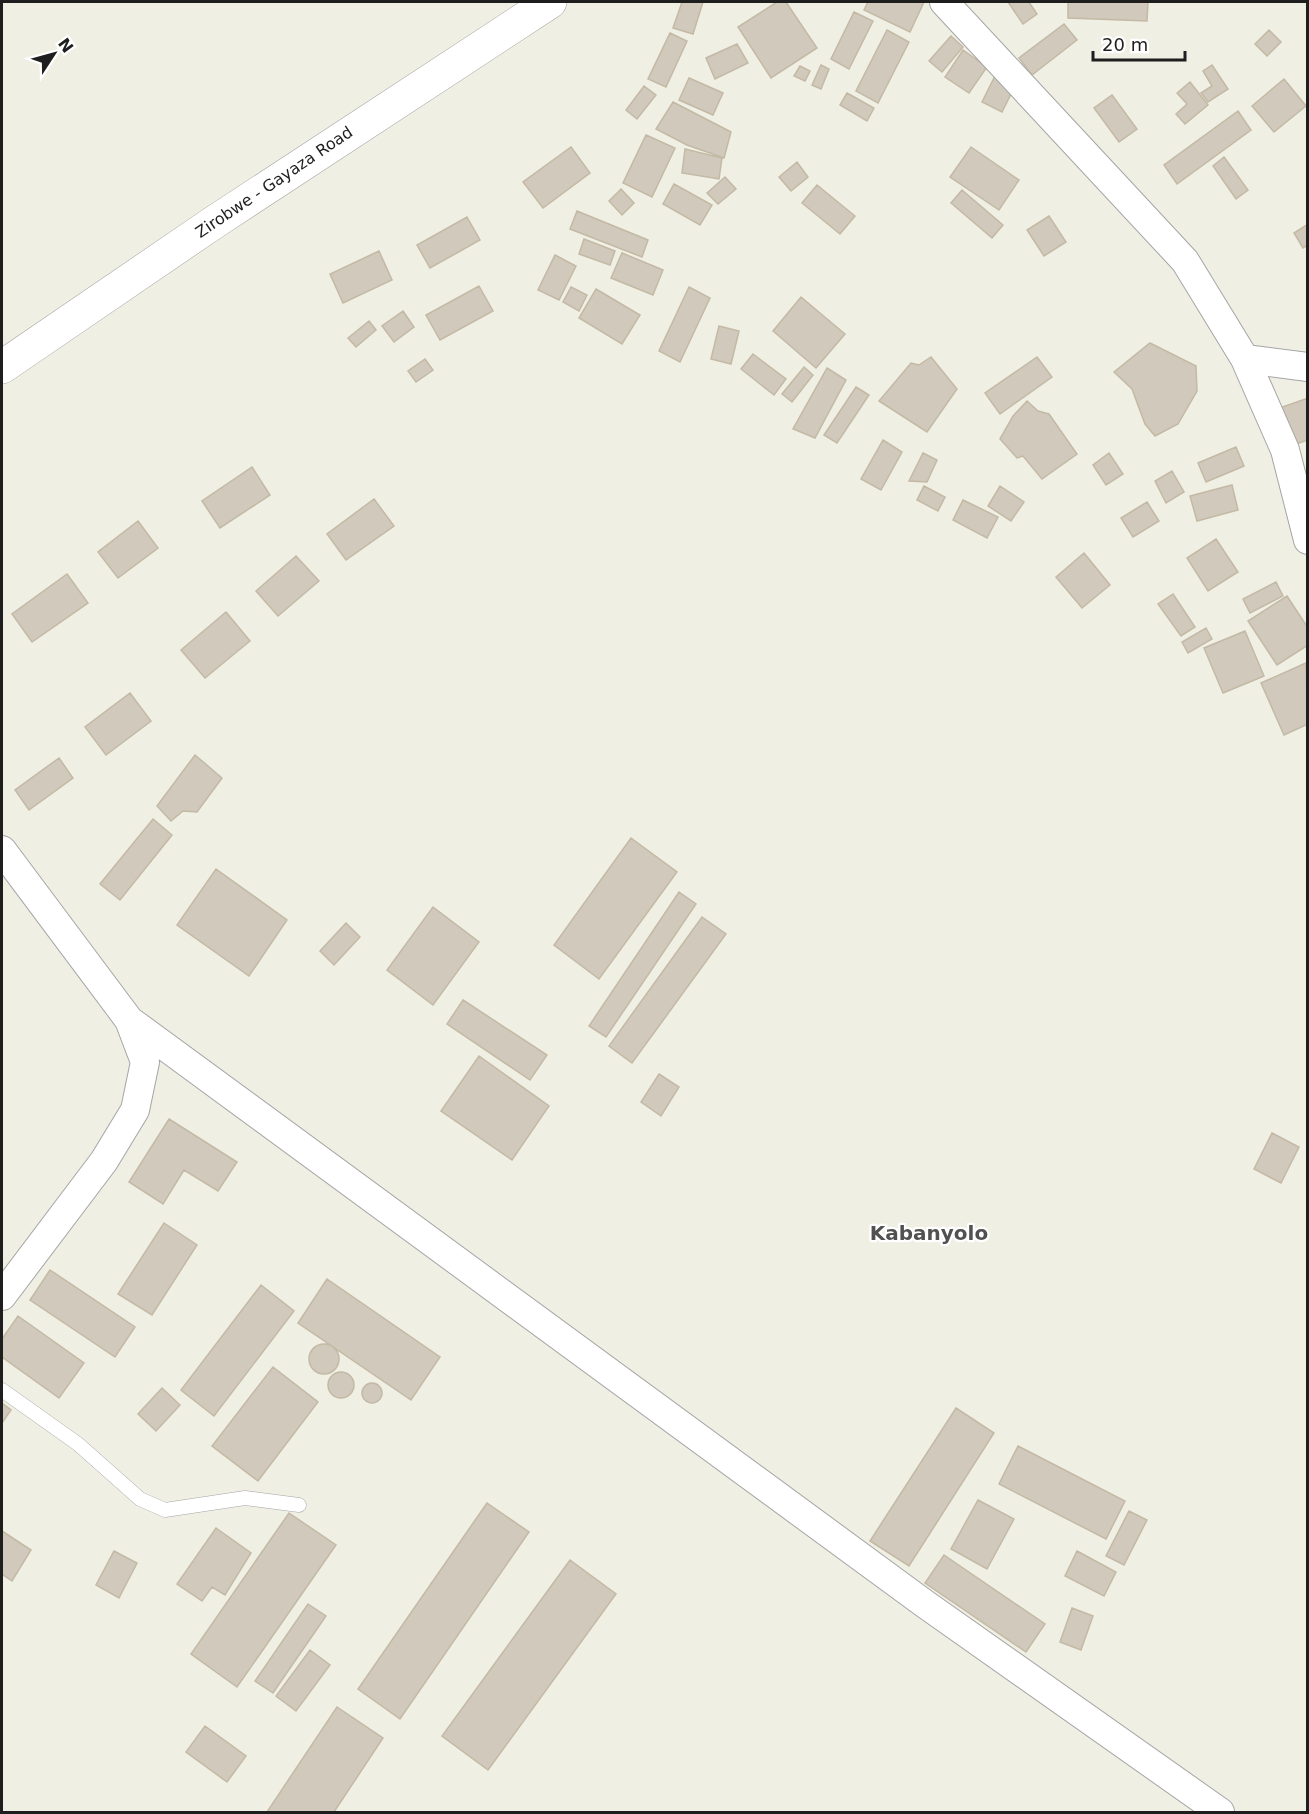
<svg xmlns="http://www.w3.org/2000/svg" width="1309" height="1814" font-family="'DejaVu Sans',sans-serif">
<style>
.building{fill:#d0c9bc;stroke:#c3b9a4;stroke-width:1.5}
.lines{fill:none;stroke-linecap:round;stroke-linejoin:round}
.service-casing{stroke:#a5a5a5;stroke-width:15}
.minor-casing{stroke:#a5a5a5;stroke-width:30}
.tertiary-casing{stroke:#a5a5a5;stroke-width:34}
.service{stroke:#fff;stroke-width:14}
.minor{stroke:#fff;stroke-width:28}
.tertiary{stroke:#fff;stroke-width:33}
.labels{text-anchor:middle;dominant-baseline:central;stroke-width:4.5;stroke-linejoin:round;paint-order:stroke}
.street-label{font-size:16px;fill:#1e1e1e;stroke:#fff}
.quarter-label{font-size:20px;font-weight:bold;fill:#515151;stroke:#fff}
</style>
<rect width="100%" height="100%" fill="#f0efe3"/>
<!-- building -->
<path class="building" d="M682,2H703L693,34L673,28Z
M777,2H786L817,48L771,78L738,27Z
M868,2H924L910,32L864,10Z
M1008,2H1029L1037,14L1023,24Z
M1068,2H1148L1147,21L1068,18Z
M854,12L873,21L849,69L831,59Z
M1064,24L1077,40L1032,75L1019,58Z
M887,30L909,42L878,103L856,91Z
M1269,30L1281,42L1267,56L1255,44Z
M670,33L687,41L666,87L648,79Z
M951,36L963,47L942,72L929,61Z
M737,44L748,63L715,79L706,58Z
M963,50L987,67L969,93L945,77Z
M821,65L829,69L821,89L812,85Z
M1212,65L1228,89L1208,102L1201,93L1212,86L1203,71Z
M800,66L810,71L805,81L794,76Z
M995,76L1015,86L1002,112L982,102Z
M689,78L723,93L713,115L679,100Z
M1284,79L1306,106L1274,132L1252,106Z
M1190,82L1208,105L1185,124L1176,114L1187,104L1177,93Z
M644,86L656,95L637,119L626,110Z
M847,93L874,108L867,121L840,105Z
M1112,95L1137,129L1119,142L1094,108Z
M673,102L731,132L724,158L687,145L656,129Z
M1238,111L1251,130L1177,184L1164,165Z
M646,135L675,148L652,197L623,183Z
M571,147L590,173L543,208L523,182Z
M971,147L1019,180L999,210L950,177Z
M685,149L722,158L719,179L682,173Z
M1224,157L1248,190L1236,199L1213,166Z
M797,162L808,177L791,191L779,177Z
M725,177L736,189L718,204L707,193Z
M674,184L712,205L700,225L663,204Z
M817,185L855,216L840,234L802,203Z
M621,189L634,203L622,215L609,201Z
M962,190L1003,225L992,238L951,203Z
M577,211L648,240L642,257L570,229Z
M1049,216L1066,242L1044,256L1027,230Z
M467,217L480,240L430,268L417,245Z
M1308,224V245L1303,248L1294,233Z
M584,239L615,251L610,265L579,254Z
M379,251L392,280L343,303L330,274Z
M622,253L663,270L653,295L611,278Z
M555,255L576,266L559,300L538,290Z
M479,286L493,311L440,340L426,315Z
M571,287L587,295L579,311L563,302Z
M689,287L710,298L680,362L659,351Z
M596,289L640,315L622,344L579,318Z
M801,297L845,334L816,368L773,331Z
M403,311L414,327L394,342L382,326Z
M369,321L376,330L356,347L348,338Z
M719,326L739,331L731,364L711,359Z
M1150,343L1196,366L1197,391L1178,424L1155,436L1145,424L1132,389L1114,372Z
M753,354L786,379L774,395L741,369Z
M931,357L957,389L927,432L879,401L911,363L919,365Z
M1037,357L1052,377L1000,414L985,393Z
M425,359L433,370L416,382L408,371Z
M804,367L813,375L792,402L782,394Z
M827,368L846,380L815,438L793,429Z
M856,387L869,395L837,443L824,435Z
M1308,398V440L1290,446L1277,409Z
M1027,401L1038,411L1049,414L1077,454L1042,479L1023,456L1017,458L1000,439L1013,416Z
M883,440L902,452L881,490L861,479Z
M1236,447L1244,466L1206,482L1198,463Z
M923,453L937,460L927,482L909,481Z
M1109,453L1123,474L1106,485L1093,465Z
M252,467L270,495L220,528L202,501Z
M1172,471L1184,492L1166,503L1155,481Z
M1232,485L1238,510L1197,521L1190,496Z
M924,486L945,497L938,511L917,500Z
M1000,486L1024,502L1011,521L988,506Z
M374,499L394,526L346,560L327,534Z
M963,500L998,517L987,538L953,520Z
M1147,502L1159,521L1133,537L1121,518Z
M138,521L158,548L118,578L98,552Z
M1216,539L1238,572L1208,591L1187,558Z
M1084,553L1110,585L1082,608L1056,577Z
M296,556L319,581L278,616L256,591Z
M67,574L88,603L32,642L12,614Z
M1276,582L1283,596L1250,613L1243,599Z
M1173,594L1195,627L1181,636L1158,604Z
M1287,596L1308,628V645L1277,665L1248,621Z
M226,612L250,641L205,678L181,650Z
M1206,628L1212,639L1188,653L1182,642Z
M1245,631L1264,676L1223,693L1204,648Z
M1306,663L1308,724L1284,735L1261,683Z
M130,693L151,721L106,755L85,727Z
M195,755L222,778L197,812L183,811L171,821L157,806Z
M59,758L73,778L29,810L15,790Z
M153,819L172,835L120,900L100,884Z
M631,838L677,872L599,979L554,945Z
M216,869L287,920L249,976L177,925Z
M679,892L696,904L606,1037L589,1026Z
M433,907L479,942L433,1005L387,970Z
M702,917L726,934L632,1063L609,1046Z
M346,923L360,937L334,965L320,951Z
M463,1000L547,1055L530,1080L447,1024Z
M479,1056L549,1106L512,1160L441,1111Z
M659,1074L679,1087L661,1116L641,1102Z
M169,1119L237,1162L218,1191L184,1170L163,1204L129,1182Z
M1272,1133L1299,1147L1281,1183L1254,1169Z
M164,1223L197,1245L152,1315L118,1294Z
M50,1270L135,1327L115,1357L30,1300Z
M327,1279L440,1357L411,1400L298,1323Z
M261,1285L294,1311L214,1416L181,1390Z
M18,1316L84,1363L59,1398L2,1357V1339Z
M309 1359a15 15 0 1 1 30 0a15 15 0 1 1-30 0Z
M273,1367L318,1402L258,1481L212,1446Z
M328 1385a13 13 0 1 1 26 0a13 13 0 1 1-26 0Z
M362 1393a10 10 0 1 1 20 0a10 10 0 1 1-20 0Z
M162,1388L180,1405L156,1431L138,1414Z
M2,1403L11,1410L2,1423Z
M956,1408L994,1433L909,1566L870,1541Z
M1018,1446L1125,1501L1106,1539L999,1484Z
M978,1500L1014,1519L987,1569L951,1549Z
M487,1503L529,1532L400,1719L358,1689Z
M1129,1511L1147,1520L1124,1565L1106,1556Z
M289,1513L336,1545L237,1687L191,1654Z
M216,1528L251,1553L225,1595L212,1587L202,1601L177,1584Z
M2,1531L31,1550L12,1581L2,1574Z
M114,1551L137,1563L119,1598L96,1585Z
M1077,1551L1116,1572L1104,1596L1065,1576Z
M944,1555L1045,1624L1026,1652L925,1583Z
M570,1560L616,1594L488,1770L442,1736Z
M308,1604L326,1616L273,1693L255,1681Z
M1072,1608L1093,1616L1081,1650L1060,1642Z
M310,1650L330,1665L296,1711L276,1696Z
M337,1707L383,1738L334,1812H267Z
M205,1726L246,1756L227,1782L186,1752Z"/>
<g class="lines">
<!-- service casing -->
<g class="service-casing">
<path id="service" d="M2,1390L78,1444L140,1499L165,1510L245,1498L299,1505"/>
</g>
<!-- minor casing -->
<g class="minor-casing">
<path id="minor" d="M944,2L1185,261L1245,359L1285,450L1308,540
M1245,359L1308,367
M2,850L129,1020L145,1062L135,1110L104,1161L2,1296
M129,1020L925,1604L1220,1812"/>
</g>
<!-- tertiary casing -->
<g class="tertiary-casing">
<path id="tertiary" d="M2,367L213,223L550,2"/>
</g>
<!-- service -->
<use href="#service" class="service"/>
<!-- minor -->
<use href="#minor" class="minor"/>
<!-- tertiary -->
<use href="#tertiary" class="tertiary"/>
</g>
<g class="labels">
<!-- street labels -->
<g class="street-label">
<text transform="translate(274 182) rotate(-34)">Zirobwe - Gayaza Road</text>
</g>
<!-- quarter labels -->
<g class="quarter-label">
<text x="929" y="1233">Kabanyolo</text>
</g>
</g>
<!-- border -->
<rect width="1309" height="1814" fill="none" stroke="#1e1e1e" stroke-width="6"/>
<!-- north arrow -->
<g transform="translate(54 54) rotate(54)" stroke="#ffffff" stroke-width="4.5" paint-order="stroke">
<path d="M0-4.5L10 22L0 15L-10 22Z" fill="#1e1e1e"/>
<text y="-9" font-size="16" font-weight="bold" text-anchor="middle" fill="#1e1e1e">N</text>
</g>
<!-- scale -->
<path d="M1093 51v9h92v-9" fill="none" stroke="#1e1e1e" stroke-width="3"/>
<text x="1102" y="51" font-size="18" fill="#1e1e1e" stroke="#ffffff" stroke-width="4.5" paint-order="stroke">20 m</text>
</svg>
